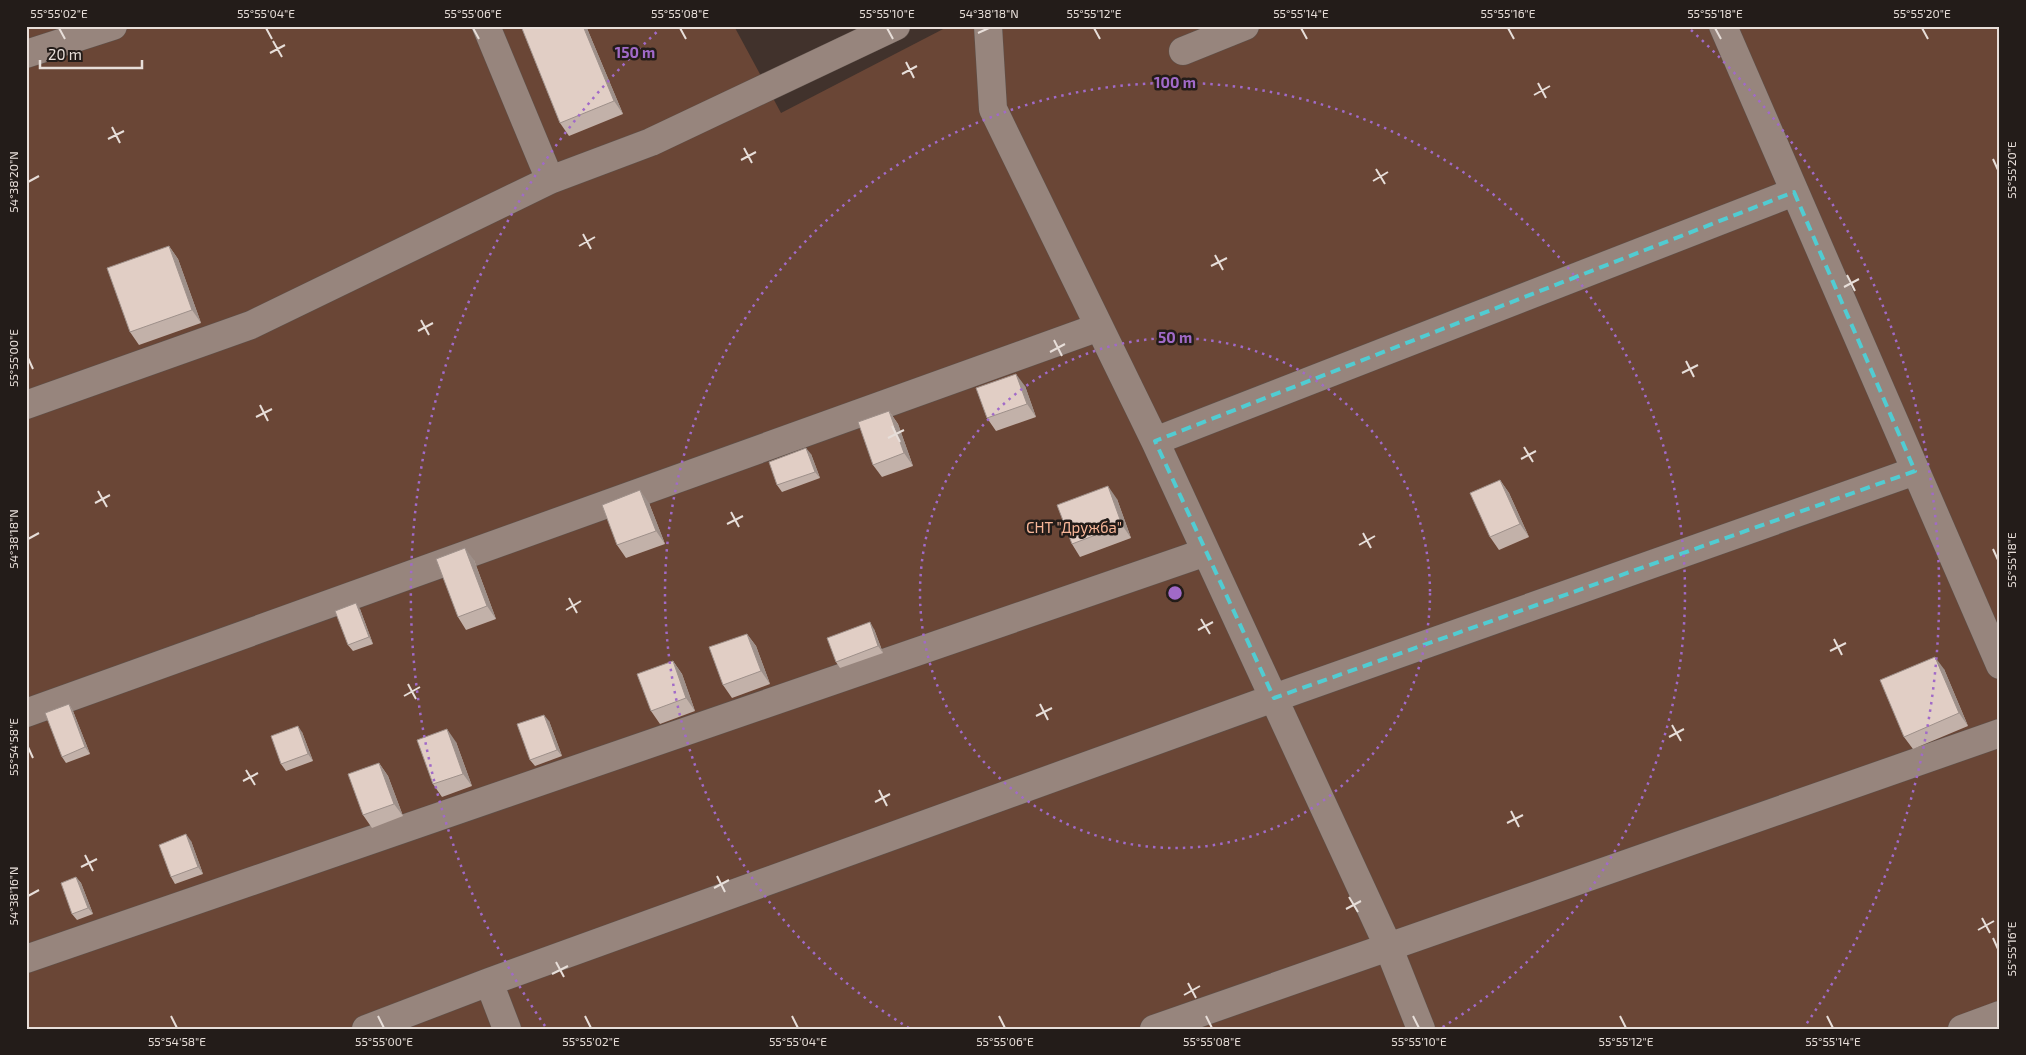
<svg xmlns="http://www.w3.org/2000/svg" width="2026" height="1055" font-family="'Exo 2',sans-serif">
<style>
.green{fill:#6a4636}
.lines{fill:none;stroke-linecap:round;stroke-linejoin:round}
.minor-casing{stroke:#5d514b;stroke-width:29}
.minor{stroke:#97857d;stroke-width:28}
.wall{fill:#c2b1a9}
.shaded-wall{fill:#9e908a}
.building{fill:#e1cec5;stroke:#9e908a}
.marked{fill:none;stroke:#51ccd2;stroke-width:4;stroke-dasharray:10 6;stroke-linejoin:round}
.ticks{fill:none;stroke:#e7ded9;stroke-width:2}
.ring{fill:none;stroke:#a16ac8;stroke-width:2.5;stroke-dasharray:2.5 5}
.labels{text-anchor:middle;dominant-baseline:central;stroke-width:5;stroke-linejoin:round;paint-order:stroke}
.park-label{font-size:15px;fill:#f9b799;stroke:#231c19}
.centre{fill:#a16ac8;stroke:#231c19;stroke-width:2.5}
.ring-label{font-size:15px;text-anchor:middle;font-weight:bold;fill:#a16ac8;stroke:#231c19;stroke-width:5;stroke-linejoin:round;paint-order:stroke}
.neatline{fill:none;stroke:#e7ded9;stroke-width:2}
.ticks-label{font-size:12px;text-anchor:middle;fill:#e7ded9}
</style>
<rect width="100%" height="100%" fill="#41322c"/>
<!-- green -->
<path class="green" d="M26,26H734L781,113L949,26H2000V1029H26Z"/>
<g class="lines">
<!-- minor casing -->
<g class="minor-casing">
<path id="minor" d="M486,26L550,180
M988,26L993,109L1155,441L1388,946L1421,1029
M1723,26L2000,665
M1183,51L1245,26
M26,54L113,26
M26,405L251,325L550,180L651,142L896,26
M1155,441L1794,192
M26,713L1099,327
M26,959L1206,552
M489,982L507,1029
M366,1029L489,982L1274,698L1915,471
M1154,1029L2000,733
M1962,1029L2000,1015"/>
</g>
<!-- minor -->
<use href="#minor" class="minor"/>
</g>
<!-- wall -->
<path class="wall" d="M521,26H586L623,114L569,136L560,123Z
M169,246L178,259L201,323L139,345L130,332Z
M1025,386L1036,417L996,431L987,418Z
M889,411L898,424L913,466L882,477L873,465Z
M811,454L820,478L782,492L777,485Z
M1500,480L1509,493L1529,537L1499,550L1490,537Z
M1117,499L1131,538L1080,557L1072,544Z
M649,503L665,544L626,558L617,545Z
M474,560L496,619L466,630L458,617Z
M360,609L373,644L353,651L348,645Z
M874,629L883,653L840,668L836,662Z
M747,634L756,646L770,684L732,698L723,685Z
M673,661L682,674L695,711L660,724L651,711Z
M1944,669L1968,726L1913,749L1904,737Z
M69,704L73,711L90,754L66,763L62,757Z
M549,721L562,756L535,766L530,760Z
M302,732L313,761L286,771L281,764Z
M456,742L472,786L442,797L433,784Z
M379,763L388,776L403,816L372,828L363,815Z
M191,841L203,874L175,884L171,877Z
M76,877L81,883L93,914L77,920L72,914Z"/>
<!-- shaded-wall -->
<path class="shaded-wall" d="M583,26H586L623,114L614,101Z
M169,246L178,259L201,323L192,310Z
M1016,374L1025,386L1036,417L1027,404Z
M889,411L898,424L913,466L904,453Z
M806,448L811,454L820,478L815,472Z
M1500,480L1509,493L1529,537L1520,524Z
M1108,486L1117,499L1131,538L1122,525Z
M640,490L649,503L665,544L656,531Z
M465,548L474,560L496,619L487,606Z
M356,603L360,609L373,644L369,637Z
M870,622L874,629L883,653L878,646Z
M747,634L756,646L770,684L761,671Z
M1935,657L1944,669L1968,726L1959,713Z
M673,661L682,674L695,711L686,698Z
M69,704L73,711L90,754L85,747Z
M544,715L549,721L562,756L557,750Z
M298,726L302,732L313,761L308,754Z
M447,729L456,742L472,786L463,774Z
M379,763L388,776L403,816L394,804Z
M186,834L191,841L203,874L198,867Z
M76,877L81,883L93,914L88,908Z"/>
<!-- building -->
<path class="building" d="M521,26H583L614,101L560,123Z
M169,246L192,310L130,332L107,268Z
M1016,374L1027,404L987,418L976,388Z
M889,411L904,453L873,465L858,422Z
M806,448L815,472L777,485L769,462Z
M1500,480L1520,524L1490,537L1470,493Z
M1108,486L1122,525L1072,544L1057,505Z
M640,490L656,531L617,545L602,505Z
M465,548L487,606L458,617L436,559Z
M356,603L369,637L348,645L335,611Z
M870,622L878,646L836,662L827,638Z
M747,634L761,671L723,685L709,647Z
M1935,657L1959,713L1904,737L1880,680Z
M673,661L686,698L651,711L637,674Z
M69,704L85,747L62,757L45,713Z
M544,715L557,750L530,760L517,724Z
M298,726L308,754L281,764L271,736Z
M447,729L463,774L433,784L417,740Z
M379,763L394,804L363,815L348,774Z
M186,834L198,867L171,877L159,845Z
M76,877L88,908L72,914L61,883Z"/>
<!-- marked area -->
<path class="marked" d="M1794,192L1915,471L1274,698L1155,441Z"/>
<!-- ticks -->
<path class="ticks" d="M59,28L65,39M266,28L272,39M473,28L479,39M680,28L686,39M887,28L893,39M1094,28L1100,39M1301,28L1307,39M1508,28L1514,39M1715,28L1721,39M1922,28L1928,39M978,33L989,28M273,41L282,57M270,53L285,45M906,62L914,78M902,74L917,66M1538,83L1546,98M1534,95L1550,86M112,127L120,143M108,139L124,131M744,148L752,163M1993,159L1998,170M741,160L756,152M1376,169L1385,184M1373,181L1388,172M28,182L39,176M583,234L591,249M579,246L595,237M1215,255L1223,270M1211,266L1227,258M1847,275L1855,291M1844,287L1859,279M421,320L429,335M418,331L433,323M1054,340L1062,356M1050,352L1065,344M28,358L33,369M1686,361L1694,377M1682,373L1698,365M260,405L268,421M256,417L272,409M892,426L900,442M888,438L904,430M1524,447L1533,462M1521,459L1536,451M98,491L107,507M95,503L110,495M731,512L739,527M727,524L743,516M1363,533L1371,548M28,539L39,533M1359,545L1375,536M1993,549L1998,560M569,598L577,613M566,610L581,601M1201,619L1210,634M1198,630L1213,622M1834,639L1842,655M1830,651L1846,643M408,684L416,699M404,696L420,687M1040,704L1048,720M1036,716L1052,708M1672,725L1681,741M1669,737L1684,729M28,747L33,758M246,770L255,785M243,781L258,773M879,790L887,806M875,802L890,794M1511,811L1519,827M1507,823L1523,815M85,855L93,871M81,867L97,859M717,876L725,892M714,888L729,880M28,896L39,890M1349,897L1358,912M1346,909L1361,901M1982,918L1990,933M1978,930L1994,921M1993,938L1998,949M556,962L564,977M552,974L568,966M1188,983L1196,998M1184,995L1200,986M171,1016L177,1028M378,1016L384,1028M585,1016L591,1028M792,1016L798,1028M999,1016L1005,1028M1206,1016L1212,1028M1413,1016L1419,1028M1620,1016L1626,1028M1827,1016L1833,1028"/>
<!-- distance rings -->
<g class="ring">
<circle cx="1175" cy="593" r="255"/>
<path d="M909 1028A510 510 0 1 1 1441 1028"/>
<path d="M545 1026A764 764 0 0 1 659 30M1691 30A764 764 0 0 1 1805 1026"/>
</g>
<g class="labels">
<!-- park labels -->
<g class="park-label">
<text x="1074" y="527">СНТ "Дружба"</text>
</g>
</g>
<circle cx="1175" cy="593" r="8" class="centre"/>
<g class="ring-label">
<text x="635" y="58">150 m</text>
<text x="1175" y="88">100 m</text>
<text x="1175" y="343">50 m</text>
</g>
<!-- border -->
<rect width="2026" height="1055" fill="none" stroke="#231c19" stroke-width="55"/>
<!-- scale -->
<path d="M40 60v8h102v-8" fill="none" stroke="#e7ded9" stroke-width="2.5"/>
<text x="48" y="60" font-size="15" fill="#e7ded9" stroke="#231c19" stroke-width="4" paint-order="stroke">20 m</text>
<rect x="28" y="28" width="1970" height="1000" class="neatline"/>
<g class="ticks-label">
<text x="59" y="18">55°55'02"E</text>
<text x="266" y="18">55°55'04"E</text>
<text x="473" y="18">55°55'06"E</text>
<text x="680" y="18">55°55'08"E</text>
<text x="887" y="18">55°55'10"E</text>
<text x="989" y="18">54°38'18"N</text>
<text x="1094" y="18">55°55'12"E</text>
<text x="1301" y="18">55°55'14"E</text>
<text x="1508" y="18">55°55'16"E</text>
<text x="1715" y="18">55°55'18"E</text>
<text x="1922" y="18">55°55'20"E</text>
<text transform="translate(2012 170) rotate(-90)" y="4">55°55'20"E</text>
<text transform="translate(14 182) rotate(-90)" y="4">54°38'20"N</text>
<text transform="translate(14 358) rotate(-90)" y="4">55°55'00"E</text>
<text transform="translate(14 539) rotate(-90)" y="4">54°38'18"N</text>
<text transform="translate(2012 560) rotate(-90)" y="4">55°55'18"E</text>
<text transform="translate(14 747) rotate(-90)" y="4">55°54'58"E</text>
<text transform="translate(14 896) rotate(-90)" y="4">54°38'16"N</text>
<text transform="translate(2012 949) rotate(-90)" y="4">55°55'16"E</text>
<text x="177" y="1046">55°54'58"E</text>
<text x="384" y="1046">55°55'00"E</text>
<text x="591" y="1046">55°55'02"E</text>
<text x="798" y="1046">55°55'04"E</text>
<text x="1005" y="1046">55°55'06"E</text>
<text x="1212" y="1046">55°55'08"E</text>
<text x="1419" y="1046">55°55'10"E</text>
<text x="1626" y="1046">55°55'12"E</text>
<text x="1833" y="1046">55°55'14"E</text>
</g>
</svg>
